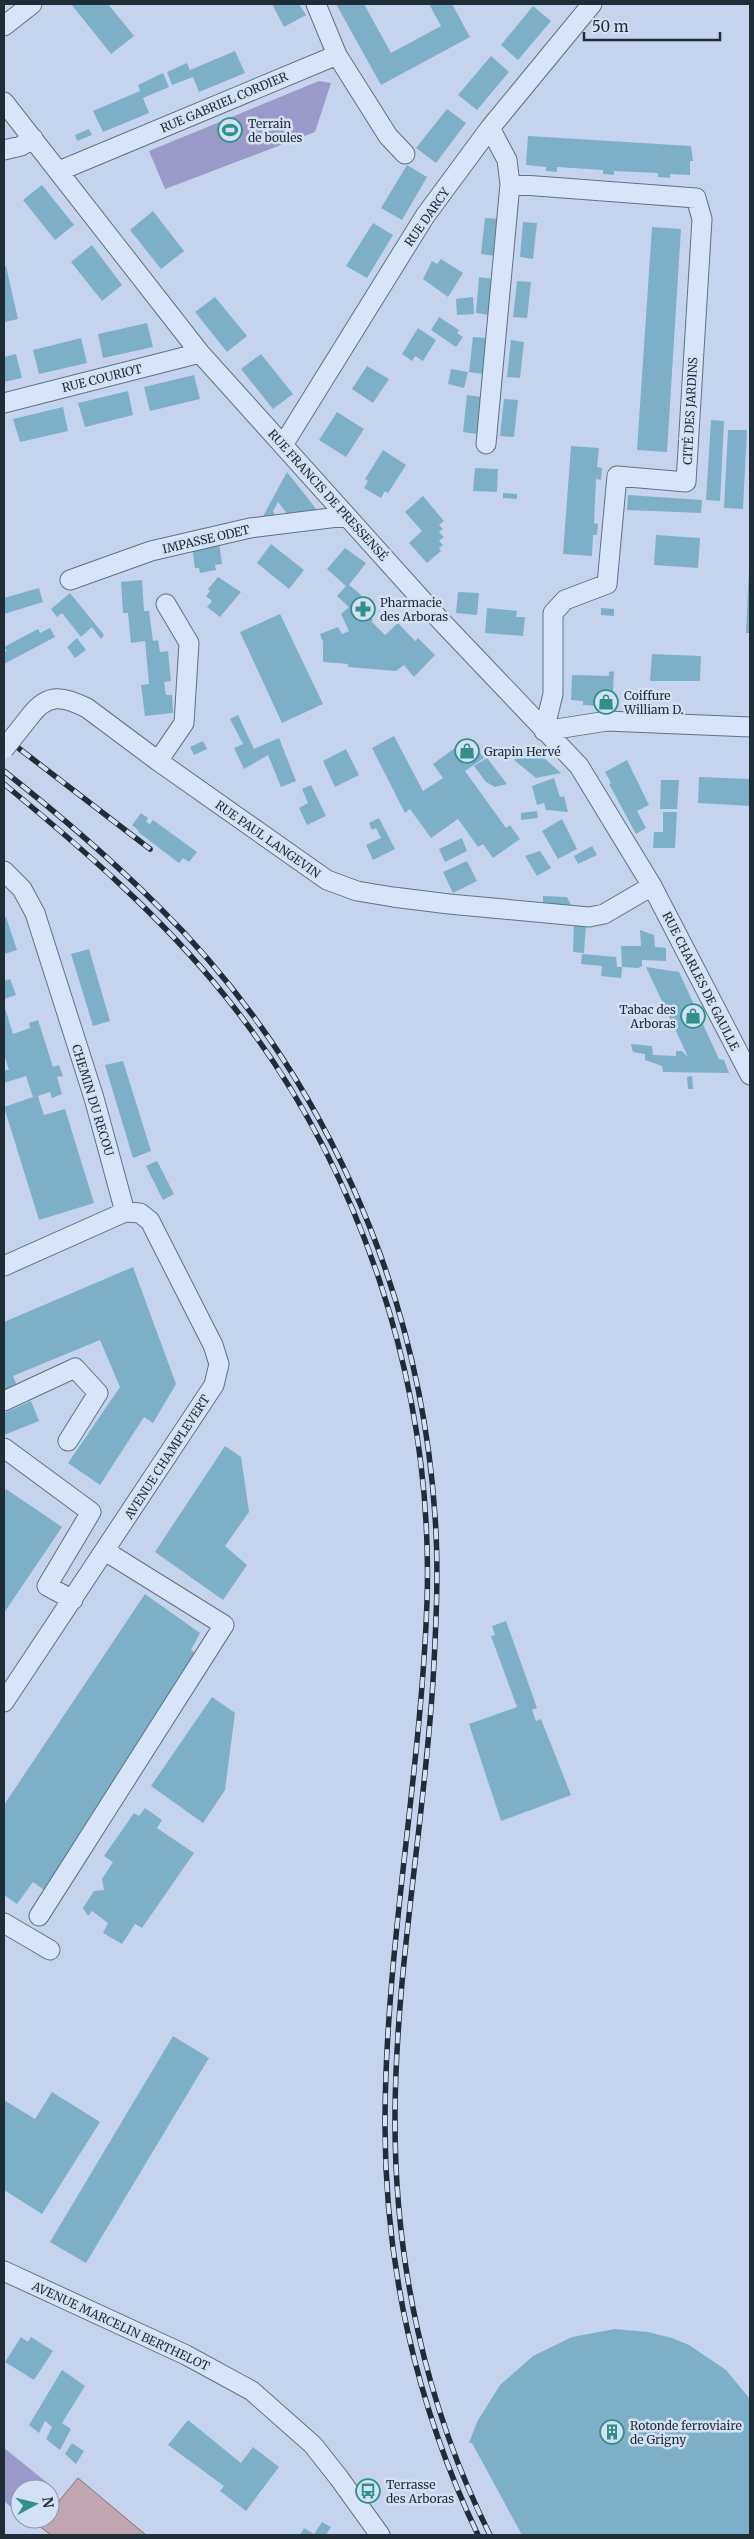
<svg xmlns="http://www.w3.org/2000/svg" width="754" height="2539" font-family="Merriweather,serif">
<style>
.green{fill:#9a99c9}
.water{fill:#bfa6b0;stroke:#8d6e78}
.building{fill:#7db0c8}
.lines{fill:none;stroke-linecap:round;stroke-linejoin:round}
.minor-casing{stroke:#5c7486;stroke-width:21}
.minor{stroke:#d8e4f7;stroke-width:19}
.rail-casing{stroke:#1f2d37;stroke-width:5.5}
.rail{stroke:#d4e0f4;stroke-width:4;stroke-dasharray:11;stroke-linecap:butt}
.minor-bridge-casing{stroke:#5c7486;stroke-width:21;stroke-linecap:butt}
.minor-bridge{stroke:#d8e4f7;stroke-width:19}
.labels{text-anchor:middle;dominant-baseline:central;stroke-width:5;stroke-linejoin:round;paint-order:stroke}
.street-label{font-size:12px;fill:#1f2d37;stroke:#d4e0f4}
.poi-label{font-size:12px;fill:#1f2d37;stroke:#d4e0f4;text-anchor:start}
</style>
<rect width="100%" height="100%" fill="#c5d4ec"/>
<!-- green -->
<path class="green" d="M319,81L331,83L315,132L165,189L149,151Z
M4,2448L55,2489L50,2496V2489H20V2515L4,2501Z"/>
<!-- water -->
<path class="water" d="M78,2478L146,2535H51L39,2526L45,2519H50V2512Z"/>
<!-- building -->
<path class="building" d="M71,4H108L134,36L111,54Z
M272,4H299L306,15L284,27Z
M336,4H364L391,53L441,26L429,4H452L470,37L381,85Z
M533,6L551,21L518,60L501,45Z
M235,51L245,73L199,92L193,77L172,85L167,72L187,63L190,70Z
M491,56L509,72L477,110L458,95Z
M163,73L169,87L143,98L149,113L103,132L93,111L140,91L138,85Z
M447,109L466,123L436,163L416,148Z
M89,129L92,135L77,141L75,135Z
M528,136L691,146L693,161H690V175L670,174V178L658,177V173L614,171V175L603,174V170L557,167V172L546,171V167L526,165Z
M407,165L427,177L402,220L381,208Z
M42,185L74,225L55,240L23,200Z
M153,211L184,251L161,269L130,230Z
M485,218L500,219L496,256L481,254Z
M523,222L537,223L533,259L520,257Z
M373,223L393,235L367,278L346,266Z
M652,227L681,229L667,452L637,450Z
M92,245L122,285L102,301L71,262Z
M441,259L463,273L448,297L423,279L432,261L437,264Z
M6,266L18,319L5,322L4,267Z
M479,277L493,279L489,315L476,313Z
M517,281L531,282L527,318L513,317Z
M215,297L247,336L227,352L195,312Z
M473,297L474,314L457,315L456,299Z
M439,317L459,330L457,333L463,337L456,347L431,330Z
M147,323L153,347L103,358L98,334Z
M418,328L436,340L423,361L415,356L412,361L402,354Z
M473,337L487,338L483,374L469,372Z
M81,338L87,363L39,374L33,350Z
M511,340L524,342L520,378L507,377Z
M16,354L22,378L4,382V357Z
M261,354L293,394L273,409L241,369Z
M367,366L389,379L373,403L352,389Z
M451,369L468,372L464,388L448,384Z
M194,375L200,399L150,411L144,387Z
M128,391L133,415L85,427L78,403Z
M467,395L481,397L477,434L463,432Z
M504,399L518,400L514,437L500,436Z
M63,407L68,431L20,442L13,419Z
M337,412L364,429L346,457L319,440Z
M711,420L724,421L720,501L706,500Z
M728,430H747L743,509L724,508Z
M571,446L599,448L597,467L602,468L601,480L596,479L594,523L598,524L597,535H593L592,556L563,554Z
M383,450L406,465L388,493L385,491L381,498L364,488L368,481L365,479Z
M475,468L498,469L497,492L473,491Z
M287,472L310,501L321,516L290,517L278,502L273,511L277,519L261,520Z
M503,493L517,494V499L503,498Z
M628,495L702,500L701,513L627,510Z
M423,496L444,521L439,525L443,529L439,532L444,537L439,541L443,545L439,548L441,551L427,563L409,543L422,531L405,512Z
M656,535L700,538L698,568L654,565Z
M219,542L222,564L215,565L216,570L200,573L199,568H195L192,547Z
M271,544L304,570L289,589L257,563Z
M345,548L366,563L349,585L360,594L373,621H371L385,635L398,623L415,641L418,638L435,655L414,677L404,665L396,671L348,667V664L323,662V642L320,634L338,627L342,634L349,631L341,614L349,607L337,596L346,586L327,569Z
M749,569H750V633H746Z
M218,577L241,592L220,617L207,607L212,601L206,596L210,591L208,589Z
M142,580L144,611H149L153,641L158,640L160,652L168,651L171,681L164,682L166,695H172L173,713L145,716L141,685L149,684L145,641L131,643L128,613H123L121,582Z
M39,588L43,602L4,614V598Z
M458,592L479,593L477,615L456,613Z
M70,593L104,635L101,639L92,627L81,637L62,613L57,617L51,609Z
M487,608L517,611L516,617H525L523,636L485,633Z
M601,608L614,609V616L601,615Z
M280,614L323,704L282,723L240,632Z
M50,628L55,637L4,664V652L7,651L4,647L38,629L40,633Z
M77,638L86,650L75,658L67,647Z
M652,654L701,656L700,681H650Z
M614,671L612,707L583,705V701L571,700L572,675L609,676V672Z
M238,715L254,749L279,738L296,781L281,787L268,755L244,769L234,748L243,744L230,719Z
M394,736L423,791L443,778L433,764L463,742L470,740L484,758L465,771L506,828L510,825L520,839L493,858L483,844L478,847L458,819L431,838L410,809L405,813L372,748Z
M203,741L207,749L194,755L190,747Z
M528,744L561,773L536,778L514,760Z
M346,749L359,775L335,787L323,761Z
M487,758L507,784L495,787L486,782L474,766Z
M627,760L649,805L637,811L646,828L636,834L609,784L611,783L605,772Z
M699,777L750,779V806L698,803Z
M554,778L560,797L564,796L568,812L546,810L544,803L537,805L532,786Z
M661,780H679L677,809H660Z
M311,785L326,816L307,825L299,808L308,803L302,789Z
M537,811L538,818L521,820V813Z
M663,812H677L675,848H653L654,832H663Z
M141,813L148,818L146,822L150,824L153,820L197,852L189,862L183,858L179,863L138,832L139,831L132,825Z
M379,818L395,849L373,860L366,845L381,838L376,828L372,830L369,823Z
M562,819L577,849L558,859L542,831Z
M462,838L467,851L445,862L439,849Z
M592,846L597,855L578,864L574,856Z
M540,851L551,868L537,876L525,856Z
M467,861L477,881L453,893L443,872Z
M543,896L567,897L571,905L543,903Z
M4,917H6L17,950L4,954Z
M574,923L586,924L584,953L573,952Z
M640,930L654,935L655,947L666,948V961L642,960V966L638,968L622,967L621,946H641Z
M89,949L110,1021L93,1026L71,954Z
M582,954L616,957L617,967H622L621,978L601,976L602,966L581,964Z
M646,967L679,972L719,1059L724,1060L729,1073L663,1072L662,1066L645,1060V1054L633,1052L631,1044L652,1046L653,1055L676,1056V1051H682L688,1057Z
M10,979L16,995L4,999V981Z
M4,1005L13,1034L30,1028L29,1023L38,1020L53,1067L59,1065L63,1076L57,1077L62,1094L52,1098L50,1092L38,1096L44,1115L65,1109L94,1203L39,1220L4,1107L33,1097L26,1076L4,1083V1070H9L4,1054Z
M123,1061L151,1151L133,1158L105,1065Z
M692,1076L693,1089H688L687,1077Z
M157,1161L174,1194L163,1200L146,1166Z
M133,1267L176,1384L153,1423L144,1417L100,1485L68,1463L120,1387L100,1340L13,1376L17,1386L4,1392V1322Z
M31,1401L39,1421L4,1435V1413Z
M225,1446L241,1457L249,1512L225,1546L247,1565L223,1600L155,1552Z
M6,1489L62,1527L4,1613V1493Z
M145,1594L200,1633L191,1650L199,1656L44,1890L33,1882L17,1904L4,1895V1805Z
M506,1621L537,1708L532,1710L536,1721L541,1719L571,1795L501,1821L469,1724L517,1707L491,1636L495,1635L492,1626Z
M212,1697L235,1713L225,1790L203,1823L151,1786Z
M145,1808L162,1820L157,1828L194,1853L142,1928L135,1924L122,1944L103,1933L108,1923L92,1911L88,1916L83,1908L94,1891L104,1890L102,1879L113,1862L104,1856L134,1813L139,1816Z
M173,2036L209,2058L86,2263L50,2242Z
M52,2092L100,2122L42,2214L4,2190V2100L35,2119Z
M615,2329L648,2332L672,2338L689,2345L726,2370L750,2399V2535H522L472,2443H469L477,2422L500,2385L533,2356L572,2337Z
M21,2337L28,2342L31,2337L53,2351L34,2380L5,2362Z
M62,2370L85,2386L62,2423L71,2429L60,2450L46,2439L52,2427L45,2421L39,2433L29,2425Z
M188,2420L241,2463L253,2447L279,2467L246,2511L220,2491L224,2486L168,2445Z
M72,2443L84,2451L76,2464L65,2454Z
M322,2522L331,2527L326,2535H300L304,2528L314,2534Z"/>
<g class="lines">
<!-- minor casing -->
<g class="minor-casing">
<path id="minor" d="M316,4L337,55L388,136L405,154
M4,26L32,4
M4,102L200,353L441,621L579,766L652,886L750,1075
M4,150L21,146L33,138
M59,171L337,55
M510,184L696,198L702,219L686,482L617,476L607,584L565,600L553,613V694L544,731
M4,403L200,353
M486,444L510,184L507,160L490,128
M283,445L425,216L490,128L592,4
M70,580L151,551L250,528L346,516
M31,715C48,693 63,696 87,708L158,761L327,880L357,891L393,897L449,904L589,917L604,914L652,886
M544,731L607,721L750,727
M158,761L184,723L189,643L166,604
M4,871L22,889L35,913L94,1098L125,1212
M4,1266L125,1212L140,1213L150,1221L213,1345L219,1364L214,1385L4,1702
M4,1401L75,1368L98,1393L68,1441
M4,1448L91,1512L47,1586L73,1600
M39,1916L224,1625L105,1551
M4,1923L50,1950
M4,2271L186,2355L252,2391L313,2445L339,2478L380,2535"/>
</g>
<!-- minor -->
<use href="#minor" class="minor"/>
<!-- rail casing -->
<g class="rail-casing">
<path id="rail" d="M4,737L150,849
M4,771C57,813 109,857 157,905C321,1066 420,1287 435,1516C439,1571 436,1626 433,1681C424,1825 396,1969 395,2114C394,2260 425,2405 490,2535
M4,784C83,849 161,916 225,996C361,1164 434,1386 427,1602C421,1774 386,1945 385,2118C384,2263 416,2405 478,2535"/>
</g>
<!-- rail -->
<use href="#rail" class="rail"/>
<!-- minor-bridge casing -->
<g class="minor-bridge-casing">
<path id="minor-bridge" d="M4,749L31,715"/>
</g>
<!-- minor-bridge -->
<use href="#minor-bridge" class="minor-bridge"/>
</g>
<!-- icons -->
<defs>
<g id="stadium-ring" transform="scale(1.25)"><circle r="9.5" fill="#d4e0f4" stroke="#2f9187" stroke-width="1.5"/><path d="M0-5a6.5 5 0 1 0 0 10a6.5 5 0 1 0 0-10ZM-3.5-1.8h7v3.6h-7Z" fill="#2f9187"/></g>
<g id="pharmacy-ring" transform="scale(1.25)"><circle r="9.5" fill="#d4e0f4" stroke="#2f9187" stroke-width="1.5"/><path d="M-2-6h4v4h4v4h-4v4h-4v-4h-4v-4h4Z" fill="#2f9187"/></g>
<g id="shop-ring" transform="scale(1.25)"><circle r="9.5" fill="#d4e0f4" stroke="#2f9187" stroke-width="1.5"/><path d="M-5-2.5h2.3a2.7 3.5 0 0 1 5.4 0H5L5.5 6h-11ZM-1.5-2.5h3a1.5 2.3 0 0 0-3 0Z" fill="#2f9187"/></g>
<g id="building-ring" transform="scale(1.25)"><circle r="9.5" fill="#d4e0f4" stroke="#2f9187" stroke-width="1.5"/><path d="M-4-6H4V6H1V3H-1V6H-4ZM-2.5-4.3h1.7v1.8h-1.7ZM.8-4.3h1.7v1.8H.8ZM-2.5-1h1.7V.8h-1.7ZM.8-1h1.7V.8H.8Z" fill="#2f9187"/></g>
<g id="bus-ring" transform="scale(1.25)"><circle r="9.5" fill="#d4e0f4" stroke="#2f9187" stroke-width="1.5"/><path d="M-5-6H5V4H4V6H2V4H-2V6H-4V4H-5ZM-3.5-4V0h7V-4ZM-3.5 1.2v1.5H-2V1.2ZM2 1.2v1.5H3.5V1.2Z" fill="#2f9187"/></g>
</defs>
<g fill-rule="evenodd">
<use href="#stadium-ring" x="230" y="130"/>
<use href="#pharmacy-ring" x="363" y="609"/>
<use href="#shop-ring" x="606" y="702"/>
<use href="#shop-ring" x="467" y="751"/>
<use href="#shop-ring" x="693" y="1016"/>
<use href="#building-ring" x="612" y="2432"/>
<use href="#bus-ring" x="368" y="2491"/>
</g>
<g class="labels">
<!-- street labels -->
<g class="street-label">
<text transform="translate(224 102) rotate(-23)">RUE GABRIEL CORDIER</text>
<text transform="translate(427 217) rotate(-55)">RUE DARCY</text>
<text transform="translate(102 378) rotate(-14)">RUE COURIOT</text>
<text transform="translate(690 411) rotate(-87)">CITÉ DES JARDINS</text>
<text transform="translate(328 495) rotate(48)">RUE FRANCIS DE PRESSENSÉ</text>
<text transform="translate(206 539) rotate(-13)">IMPASSE ODET</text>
<text transform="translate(268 839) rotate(35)">RUE PAUL LANGEVIN</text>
<text transform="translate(701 981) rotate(63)">RUE CHARLES DE GAULLE</text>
<text transform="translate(93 1100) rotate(73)">CHEMIN DU RECOU</text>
<text transform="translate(167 1457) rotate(-57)">AVENUE CHAMPLEVERT</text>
<text transform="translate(121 2326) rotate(25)">AVENUE MARCELIN BERTHELOT</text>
</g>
<!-- poi labels -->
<g class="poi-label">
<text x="248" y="123">Terrain<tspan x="248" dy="14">de boules</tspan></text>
<text x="380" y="602">Pharmacie<tspan x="380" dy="14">des Arboras</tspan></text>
<text x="624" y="695">Coiffure<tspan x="624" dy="14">William D.</tspan></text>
<text x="484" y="751">Grapin Hervé</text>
<text x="676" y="1009" text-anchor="end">Tabac des<tspan x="676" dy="14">Arboras</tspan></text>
<text x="630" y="2425">Rotonde ferroviaire<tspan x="630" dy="14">de Grigny</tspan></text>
<text x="386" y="2484">Terrasse<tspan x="386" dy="14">des Arboras</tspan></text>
</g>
</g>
<!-- border -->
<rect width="754" height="2539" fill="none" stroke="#1f2d37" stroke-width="10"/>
<!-- north arrow -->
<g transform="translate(35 2504) rotate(83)"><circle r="24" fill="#d4e0f4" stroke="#8c98a8"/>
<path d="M0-4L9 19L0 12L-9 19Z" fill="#2f9187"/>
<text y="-8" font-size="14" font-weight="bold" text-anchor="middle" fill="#1f2d37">N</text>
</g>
<!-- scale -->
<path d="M584 32v8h136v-8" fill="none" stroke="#1f2d37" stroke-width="2.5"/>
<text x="592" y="32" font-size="15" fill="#1f2d37" stroke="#d4e0f4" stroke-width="4" paint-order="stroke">50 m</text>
</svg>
